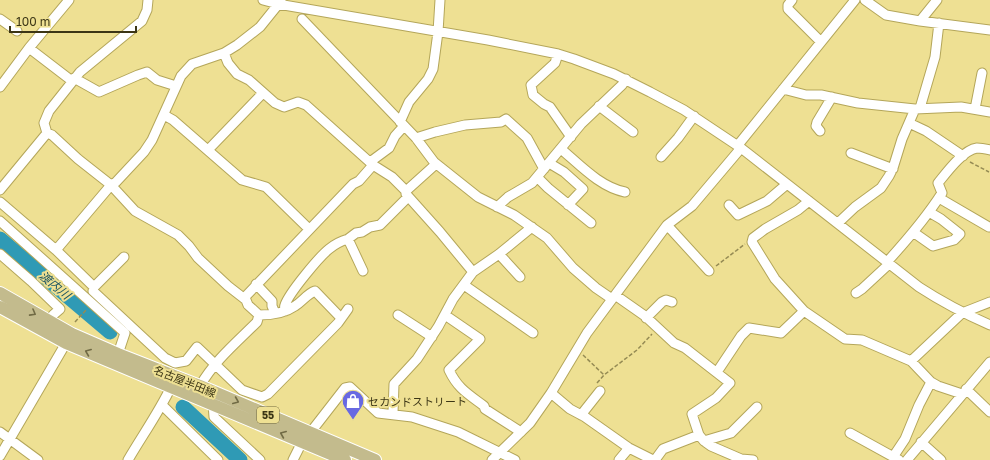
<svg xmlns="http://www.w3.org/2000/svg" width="990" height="460" font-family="'Golos Text','Noto Sans JP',sans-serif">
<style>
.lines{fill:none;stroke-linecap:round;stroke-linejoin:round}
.river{stroke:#2f9ab5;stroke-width:15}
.minor-casing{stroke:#b4a65a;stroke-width:11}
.major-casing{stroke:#fff;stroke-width:14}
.path{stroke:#958b54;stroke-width:1.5;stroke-dasharray:4 2;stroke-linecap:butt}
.minor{stroke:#fff;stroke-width:9}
.major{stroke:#c3bb8d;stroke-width:12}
.oneway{stroke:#716b45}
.labels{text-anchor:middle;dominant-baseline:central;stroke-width:4;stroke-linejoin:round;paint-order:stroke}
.shield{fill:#eee093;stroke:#71683b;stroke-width:1}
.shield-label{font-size:10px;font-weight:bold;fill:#3b3515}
.street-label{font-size:11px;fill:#3b3515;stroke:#eee093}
.poi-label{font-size:11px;fill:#3b3515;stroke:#eee093;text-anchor:start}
.water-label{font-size:12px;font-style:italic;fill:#1a5362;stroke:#eee093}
</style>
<rect width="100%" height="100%" fill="#eee093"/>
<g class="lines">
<!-- river -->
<path class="river" d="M0,239L110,332
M183,407L240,460"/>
<!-- minor casing -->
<g class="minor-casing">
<path id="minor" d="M148,0L147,10L142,21L80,72L49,111L44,123L47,133L52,135L78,159L111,185L135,211L178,235L189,246L198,258L228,286L246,300L248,305L259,315L257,322C237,342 214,361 200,386
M263,0L278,4L488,40L558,54L574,59L614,74L650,92L684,110L741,148L919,287C942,302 965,314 990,325
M792,0L788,5V9L821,42
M865,0L886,15L920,21L990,30
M0,19L17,31
M302,19L416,138L434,162L478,197L514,215L547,238L573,268L596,288L612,299
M920,21L937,0
M29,48L72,81
M224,53L228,63L237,74L249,80L275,103L284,107L298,102L306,105L373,165L392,177L406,191V194L440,232L473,272
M558,54L555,63L531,85L533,95L544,104L550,107L571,137
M74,78L99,92L138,75L147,72L157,80L176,86
M0,87L29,48L69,0
M783,89L806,95H821L858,103L915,109L961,107L990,112
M599,106L633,132
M920,108L935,57L939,23
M975,109L982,73
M164,115L173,120L242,180L266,187L309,229
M400,122L409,102L428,79L433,69L438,32L440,0
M909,123L926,131L963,156
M820,131L816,126L817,122L832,97
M416,138L435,132L465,125L501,122L506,119L527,138L544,169
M738,145L855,0
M561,149C580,165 600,187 625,192
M208,150L263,93
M851,153L893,169
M661,157L678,138L694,116
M370,162L389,148L395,136L404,126
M549,163L564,172L583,189L568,205
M537,177L548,188L591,223
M0,190L47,133
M406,191L436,164
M939,198L989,227
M809,201L798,210L765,229L753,238L752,242L775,279L804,311L845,339L862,340L911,361L931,382L938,386L962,394
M0,202L56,250L94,287L124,257
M729,205L738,215L767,201L787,184
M497,207L508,197L532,183L581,124L622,85L626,79
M0,221L125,333L118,354
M838,223L855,207L881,188L889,176L893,168L902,139L915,109
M667,225L709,271
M913,232L933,246L954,240L960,234L941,219L929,212
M56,250L111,185L116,182L144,152L152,140L181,76L192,64L224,53L237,45L260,27L281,1
M0,254L31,281L60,309L53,315L49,321
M499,254L520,277
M887,262C907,240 926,218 942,193L938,183C947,172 963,150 977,148C981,148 986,149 990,150
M363,271L348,239L356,233L362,232L370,227L380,225L408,197
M256,284L272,301V306L275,313
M464,285L533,333
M94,287L93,291L165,358L175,363L186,361L197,347L242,390L262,397L268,394L338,323L348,309
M856,293L862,289L889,264
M615,295L645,316L674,343L685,348L730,383L716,398L692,414L699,435L663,449L655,460
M244,298L353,184L359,181L373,165
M285,311C285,309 284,307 285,305C289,293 319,257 329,249C335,244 341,241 348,239
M259,315C271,315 285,313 295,306C303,301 307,294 315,291L341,318
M398,315L432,337
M445,315L480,339L449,370C458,389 468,394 484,406L485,409L521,432
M646,318L662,302L666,300L672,302
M911,361L962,313L990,302
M717,372L741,336L749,328L781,333L804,311
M966,389L990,412
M551,393L570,409L585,417L629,448L653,460
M213,404L214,417L260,460
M162,405L218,460
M393,413L394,384L417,359L438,327L453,299L473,272L499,254L532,227
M581,415L600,391
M0,432L38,460
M310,433L345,388L350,387L378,413L412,417L458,432L515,460
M850,433L899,460
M699,435L704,441L731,433L757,407
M704,441L711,446L741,459
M921,442L941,460
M0,456L66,343
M893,457L905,439L919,405L931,382
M128,460C142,436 159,412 171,387
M293,460L302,442
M492,460L530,423L551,393L587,333L667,225L692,206L741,148
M619,460L629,448
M741,460V459L753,460
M907,460L990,362"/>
</g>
<!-- major casing -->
<g class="major-casing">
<path id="major" d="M0,293L72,334L118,354L200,386L375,460
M0,307L66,343L345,460"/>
</g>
<!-- path -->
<path class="path" d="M970,162L989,172
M716,266L745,244
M75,322L86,310
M583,355L604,375
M597,383L604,375L637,350L652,334"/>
<!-- minor -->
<use href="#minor" class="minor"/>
<!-- major -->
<use href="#major" class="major"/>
</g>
<!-- one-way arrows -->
<defs><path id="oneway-chevron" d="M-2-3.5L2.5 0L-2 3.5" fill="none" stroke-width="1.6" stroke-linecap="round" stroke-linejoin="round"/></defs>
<g class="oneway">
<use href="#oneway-chevron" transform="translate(33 313) rotate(29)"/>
<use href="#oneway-chevron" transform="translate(88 352) rotate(-158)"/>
<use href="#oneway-chevron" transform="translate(236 401) rotate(23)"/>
<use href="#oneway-chevron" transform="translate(283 434) rotate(-157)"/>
</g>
<!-- icons -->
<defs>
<g id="shop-pin" transform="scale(1.15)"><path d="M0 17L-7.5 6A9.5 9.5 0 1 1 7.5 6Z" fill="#6869e2" stroke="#eee093"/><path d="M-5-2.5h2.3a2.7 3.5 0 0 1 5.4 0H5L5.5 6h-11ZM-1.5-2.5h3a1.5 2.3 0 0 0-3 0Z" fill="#fff"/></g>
</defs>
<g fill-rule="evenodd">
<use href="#shop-pin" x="353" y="401"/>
</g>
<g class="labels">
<!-- shield labels -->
<rect class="shield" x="257" y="407" width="22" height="16" rx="3"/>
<g class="shield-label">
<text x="268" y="415">55</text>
</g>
<!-- street labels -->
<g class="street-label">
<text transform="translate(185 381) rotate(22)">名古屋半田線</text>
</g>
<!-- poi labels -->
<g class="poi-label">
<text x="368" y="401">セカンドストリート</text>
</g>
<!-- water labels -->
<g class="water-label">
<text transform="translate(55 285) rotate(40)">渡内川</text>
</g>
</g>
<!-- scale -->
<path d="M10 26v6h126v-6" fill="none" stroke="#3b3515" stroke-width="2"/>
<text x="16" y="26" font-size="12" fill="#3b3515" stroke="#eee093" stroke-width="3" paint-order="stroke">100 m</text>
</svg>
